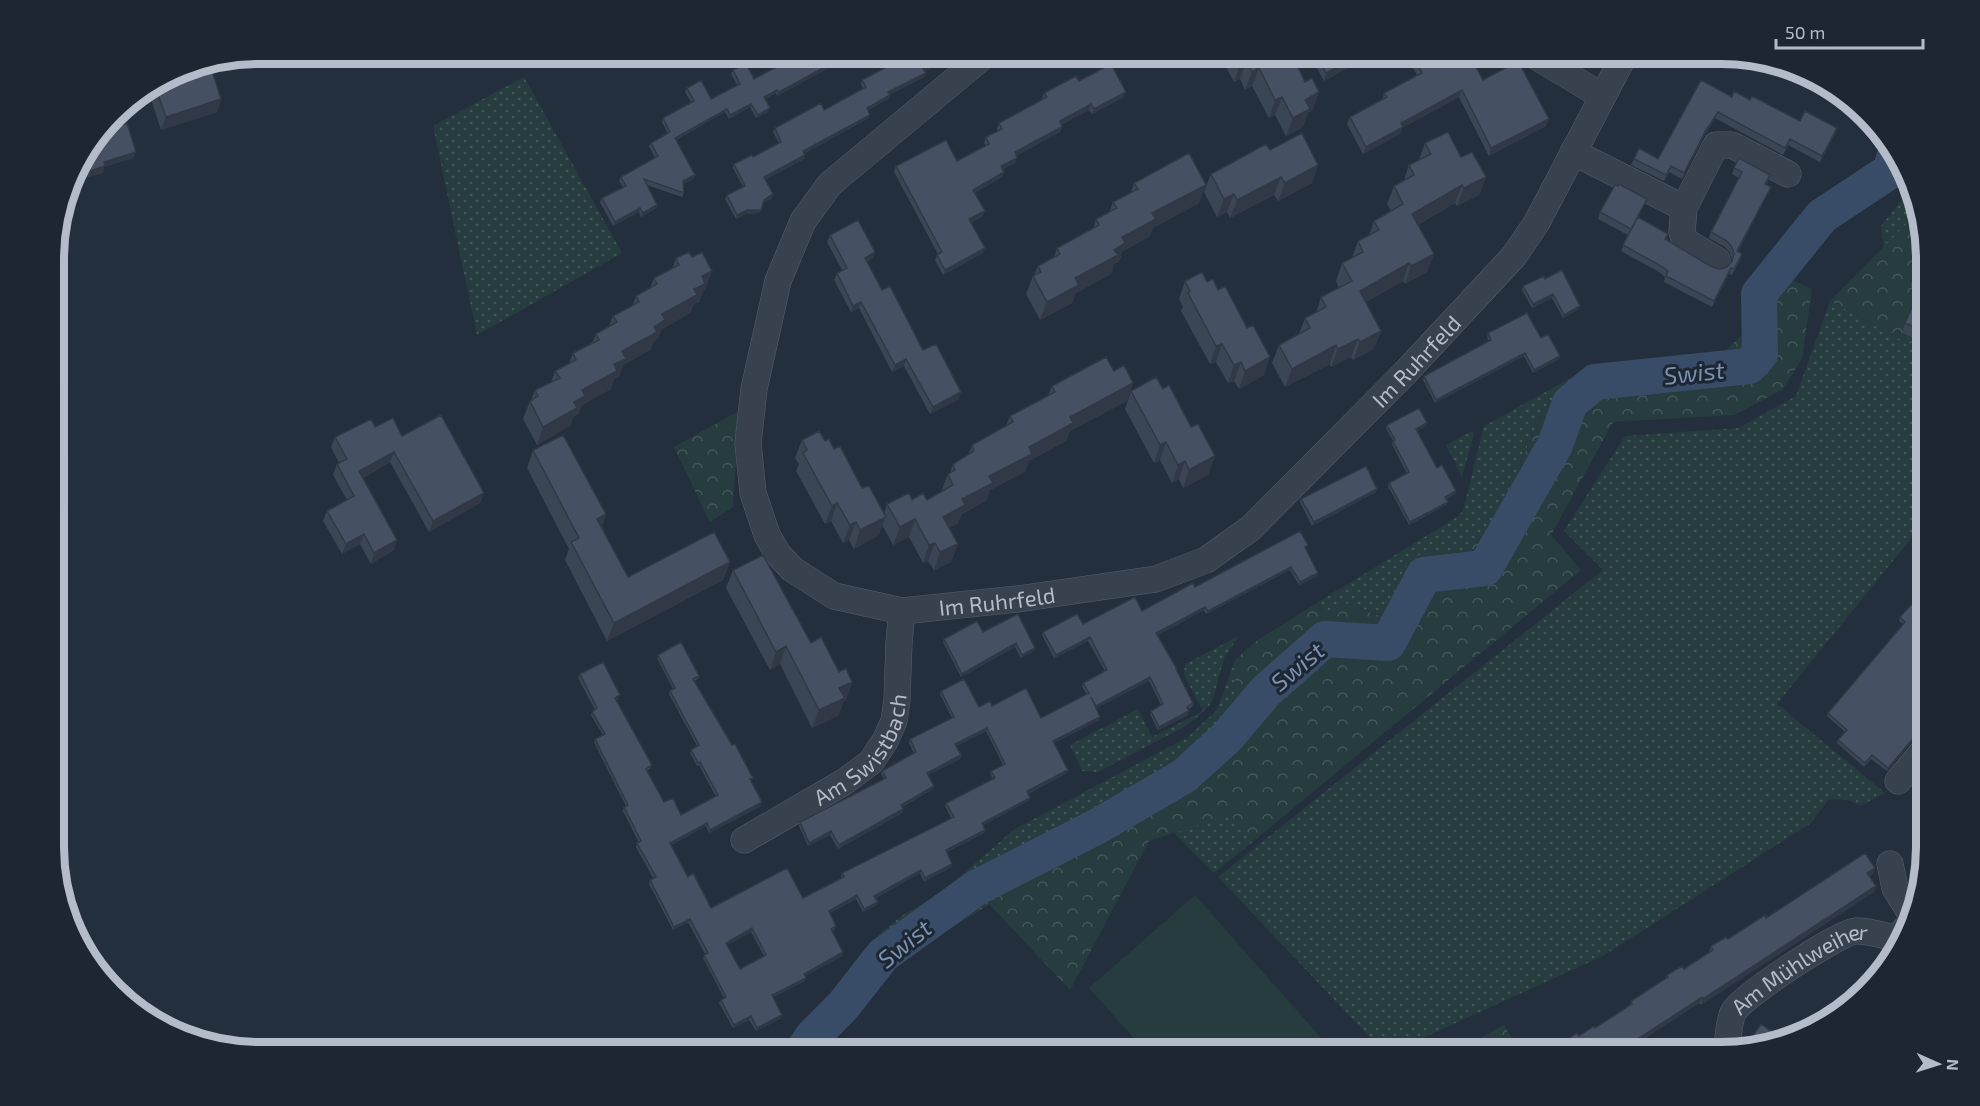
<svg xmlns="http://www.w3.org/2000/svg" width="1980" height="1106" font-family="'Exo 2',sans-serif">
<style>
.grass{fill:url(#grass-dots)}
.forest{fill:url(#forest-crowns)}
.pitch{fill:#263c3f}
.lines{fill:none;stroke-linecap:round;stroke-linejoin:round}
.river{stroke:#394c67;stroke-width:36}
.minor-casing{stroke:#565f6c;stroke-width:27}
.minor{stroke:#38414e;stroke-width:26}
.wall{fill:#3b4654;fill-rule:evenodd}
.shaded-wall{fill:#303945}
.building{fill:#455162;stroke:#303945;stroke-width:1.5;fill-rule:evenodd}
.labels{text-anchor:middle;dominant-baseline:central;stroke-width:6;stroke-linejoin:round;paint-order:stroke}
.street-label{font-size:22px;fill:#b4bcc9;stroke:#1d2633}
.water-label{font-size:24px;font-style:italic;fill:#7c92b1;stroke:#1d2633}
.rim{fill:none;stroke:#b4bcc9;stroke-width:8}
</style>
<defs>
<pattern id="grass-dots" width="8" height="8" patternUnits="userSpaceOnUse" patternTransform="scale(1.5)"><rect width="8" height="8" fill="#263c3f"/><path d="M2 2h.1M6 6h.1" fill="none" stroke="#435659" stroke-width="1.8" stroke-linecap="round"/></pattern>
<pattern id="forest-crowns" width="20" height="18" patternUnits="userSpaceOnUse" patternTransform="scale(1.5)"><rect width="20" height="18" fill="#263c3f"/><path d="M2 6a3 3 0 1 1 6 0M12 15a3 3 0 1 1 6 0" fill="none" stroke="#435659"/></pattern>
</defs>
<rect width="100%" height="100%" fill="#242f3e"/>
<!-- grass -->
<path class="grass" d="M524,77L622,253L477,335L433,126Z
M1907,193L1926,246L1884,250L1881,226Z
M1830,301L1895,337L1926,351V520L1777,704L1885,793L1860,806L1848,800L1829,799L1811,823L1603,956L1392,1052H1384L1218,877L1603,570L1564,531L1625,436L1738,428L1796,396Z
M1578,374C1564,389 1549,403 1539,421C1521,454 1499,536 1463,550C1453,554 1441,551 1431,550C1420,563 1407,576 1398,590C1392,598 1395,608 1385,613C1367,622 1360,590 1325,613L1317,603L1457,517L1463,511L1484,426Z
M1472,431L1474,434L1462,477L1446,445Z
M1239,636L1224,658L1213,699L1209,706L1196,718L1182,728L1098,772L1082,771L1070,745L1138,709L1152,737L1203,711L1184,675L1185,664Z
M1235,660L1234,712L1195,750L1171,766L1051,833L1008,851L952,884L989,904L973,915L936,936L892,967L822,1052H775L839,986L859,957L884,930L906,913L938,895L1015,829L1188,737L1217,710Z
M1230,814L1255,840L1214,873L1174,833Z"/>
<!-- forest -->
<path class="forest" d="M1915,215L1926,246V351L1895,337L1830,301Z
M1772,271L1812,289L1802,359L1782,390L1734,415L1613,422L1551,535L1581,570L1255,840L1230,815L1149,841L1070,990L989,904L951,884L1008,851L1051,833L1171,766L1195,750L1234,712L1235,660L1256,641L1317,603L1325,612L1344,603L1352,604L1375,615L1384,614L1392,608L1401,575L1412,558L1431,550L1460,551L1478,541L1494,518L1508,491L1539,421L1550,403L1578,374L1611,362L1697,356L1725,351L1746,331L1756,291Z
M739,411L733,507L710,522L674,447Z
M1504,1025L1520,1052H1454Z"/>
<!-- pitch -->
<path class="pitch" d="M1195,895L1329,1047L1323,1052H1146L1089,988Z"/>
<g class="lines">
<!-- river -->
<path class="river" d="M803,1052L812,1037L843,1006L883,955L976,888L1098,826L1184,776L1228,736L1265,692L1325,639L1388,643L1424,575L1485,568L1555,445L1570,403L1595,382L1749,366L1760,354L1759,294L1822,216L1890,171L1895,156"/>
<!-- minor casing -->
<g class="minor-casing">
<g id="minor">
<path id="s1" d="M986,54L830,184L803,221L778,281L754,389L748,443L753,493L767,535L778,554L792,569L834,596L902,611L1018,599L1156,579L1206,560L1251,528L1405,373L1514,256L1537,222L1625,54"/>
<path d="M1532,54L1602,96"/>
<path d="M1573,152L1684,208L1716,145H1732L1788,174"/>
<path d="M1684,208L1682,232L1685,241L1717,260"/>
<path d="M1925,284H1926"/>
<path d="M1898,781L1926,748"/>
<path id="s2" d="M744,840L844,782L871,762L885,741L894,721L897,700L899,642L902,611"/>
<path d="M1890,864L1895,888L1910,912"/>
<path d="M1694,1052H1702"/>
<path id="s3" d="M1726,1052C1728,1041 1729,1019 1734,1011C1743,996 1839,932 1856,931C1869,930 1884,936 1897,939L1905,929"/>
</g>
</g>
<!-- minor -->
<use href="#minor" class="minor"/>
</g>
<!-- wall -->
<path class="wall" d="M781,54H854L777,96L776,93L765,99L770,108L768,112L756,118L750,107L729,119L725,112L676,140L695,175L693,179L683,184L684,193L682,197L647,185L657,205L656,208L641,217L639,212L613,226L600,202L602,198L623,187L619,181L621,177L655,158L649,146L651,143L668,134L662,122L663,118L691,102L685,92L687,88L711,99L737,85L731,74L733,70L754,79L786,63Z
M875,54H938L935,55L938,61L937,65L924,71L926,73L924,77L889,95L888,99L868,110L869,118L805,153L804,159L765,180L772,198L763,203L760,213L746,214L736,219L725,199L727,195L743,187L733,168L734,164L753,157L779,143L773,132L775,128L824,110L863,89L861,84L862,80L883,69Z
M1219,54H1283L1313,110L1308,113L1303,127L1286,136L1275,115L1269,118L1252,86L1245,90L1240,79L1234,82Z
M1309,54H1374L1324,81Z
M1405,54H1430L1431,55L1483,80L1546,126L1489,156L1459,97L1402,128L1400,134L1363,154L1347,124L1350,117L1382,100L1384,93L1417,75Z
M181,70L221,99L217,112L161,130L148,90Z
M1079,81L1124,97L1092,114L1089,110L1061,125L1062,127L1060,132L1016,156L1015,163L1003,169L1004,172L1002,177L975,193L983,216L971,223L983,253L943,275L935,260L938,254L894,172L896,166L957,161L986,146L984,143L986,137L998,131L997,129L999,123L1043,99L1042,98L1044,93Z
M1732,97L1750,100L1800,121L1835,134L1820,162L1788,145L1783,155L1715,118L1703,138L1682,179L1669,172L1664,181L1631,165L1634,159H1658Z
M106,128L136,152L133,158L104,167L103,173L88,177L82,160Z
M1425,143L1461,157L1486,177L1479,195L1457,206L1455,203L1418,225L1434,254L1427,272L1405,284L1403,281L1366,302L1381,331L1374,349L1353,360L1351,357L1331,367L1330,364L1285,387L1272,363L1279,345L1299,334L1305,318L1316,313L1321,297L1339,288L1336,281L1342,263L1352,258L1358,241L1369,236L1374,221L1391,211L1387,204L1394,186L1404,180L1409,165L1419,160Z
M1270,150L1318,165L1312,183L1278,201L1274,195L1230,218L1227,212L1217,217L1204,192L1211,174Z
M1734,168L1768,181L1766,185L1771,187L1768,193L1738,252L1740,260L1732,275L1729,274L1712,307L1664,282L1665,277L1659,272L1621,251L1628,235L1598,219L1600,212L1647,199L1638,218L1668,234L1666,240L1712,267L1720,269L1727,267L1731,262L1732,260L1730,253L1725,247L1709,238L1711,232L1739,178L1732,174Z
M1134,183L1199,203L1153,228L1149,237L1122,252L1119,262L1114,264L1111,274L1076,293L1072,303L1040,320L1026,294L1033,276L1034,275L1038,266L1054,257L1057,248L1093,229L1096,219L1109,212L1113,202L1131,192Z
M830,235L873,258L867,262L882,290L923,350L959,399L930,414L904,366L892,372L859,308L851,312L834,280L837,273L842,270L827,242Z
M692,257L712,271L705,289L703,291L699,302L694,304L690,313L662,329L658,338L654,341L650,350L623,365L619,377L614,379L611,389L582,405L578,414L574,416L570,426L537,445L523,419L530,401L531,400L535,390L551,382L555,371L569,363L573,353L592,343L596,334L609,326L613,316L632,306L636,296L650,288L654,278L672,269L676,258Z
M1545,279L1579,309L1563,318L1552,298L1532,308L1522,290L1523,286Z
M1185,281L1207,282L1264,375L1239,389L1234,381L1228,383L1216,362L1210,364L1181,311L1183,307L1179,299Z
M1926,303V349L1922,347L1923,342L1902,333L1905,323Z
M1488,333L1541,338L1560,356L1559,359L1533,373L1524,356L1435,403L1423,380L1424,376L1489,341L1487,337Z
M1114,371L1133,383L1127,401L1070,431L1066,441L1029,461L1025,472L990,490L986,501L962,514L958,523L949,528L958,544L951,562L934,570L928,561L923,563L909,537L893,545L882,525L879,535L854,549L849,540L843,543L831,521L825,524L796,471L799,464L795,458L802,440L825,441L834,449L862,488L884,514L887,504L912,500H927L941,492L948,474L950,473L953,464L968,455L972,445L1006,426L1010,416L1048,396L1052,386Z
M1163,389L1191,427L1215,456L1208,475L1183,488L1179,479L1172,483L1160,460L1154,463L1125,409L1131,391Z
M1387,425L1426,426L1417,431L1437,468L1455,494L1446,499V505L1409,525L1388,486L1389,483L1407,474L1392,444L1393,441L1386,428Z
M375,427L402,436L484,493L480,503L429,532L390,462L363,478L394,550L371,564L360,544L342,554L323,521L327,511L347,500L333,475L337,464L339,463L331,447L335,437Z
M533,450L606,514L602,527L628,577L730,562L723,580L607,641L565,560L569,549L527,468Z
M1376,492L1312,526L1300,502L1301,499Z
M1306,549L1318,573L1317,576L1299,585L1290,570L1206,614L1204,610L1157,635L1177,669L1176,671L1193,703L1192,707L1188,709V715L1158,730L1150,714L1151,711L1161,705L1149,681L1096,708L1099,720L1054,743L1068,770L1067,773L1028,794L1030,798L1028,801L983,825L984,833L947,852L952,864L951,867L924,882L920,873L876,898L878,902L877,905L863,912L856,899L830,913L835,929L832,931L843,952L842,956L805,976V981L773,997L781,1018L756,1031L749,1020L733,1028L719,1003L721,1000L724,998L703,958L705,954L688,922L673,930L649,884L650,880L653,878L636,847L637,843H639L623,811L624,807L626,806L594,742L595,739L603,735L591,715L592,712L595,710L578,678L580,674L619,699L616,700L652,765L650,769L647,771L664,802L681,815L716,797L699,765L697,766L690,753L691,750L697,746L669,694L670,691L673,689L657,658L658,655L699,676L698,679L694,681L751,781L761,806L709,833L706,826L671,845L688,877L711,908L803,898L842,878L841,876L842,873L951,818L945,806L946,803L993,779L990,774L991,771L1003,765L986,731L956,746L961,755L960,759L928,775L934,786L933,789L902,807L903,809L902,813L838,849L830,835L808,846L799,826L800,822L884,779L881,774L882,771L914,754L909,743L910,739L952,718L940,694L941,691L979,707L992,706L1041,718L1087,695L1082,686L1083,683L1105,671L1088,641L1054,658L1042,635L1043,632L1142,611L1195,587ZM751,932L764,956L740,969L727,945Z
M733,570L811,643L839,672L852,682L846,700L844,701L838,716L812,728L780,664L770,670L726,588Z
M1926,589L1920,734L1915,738L1887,771L1871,759L1864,767L1837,743L1838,740L1845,732L1827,716L1828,713L1903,624L1899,621L1900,617Z
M983,632L1035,648L1034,651L1021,658L1015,647L961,677L943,642L944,639Z
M1926,769V783L1920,778Z
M1873,874L1869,876L1876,886L1874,892L1701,1005L1699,1003L1624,1052H1548L1595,1028L1629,1006L1631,1001L1665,979L1667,975L1684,969L1709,952L1711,946L1728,939L1766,918Z
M1775,1034L1773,1040L1754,1045L1750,1042L1751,1039Z"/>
<!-- shaded-wall -->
<path class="shaded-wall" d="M849,54H854L777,96L779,92Z
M1363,54H1374L1324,81L1326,73Z
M1247,60L1240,79L1234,82L1240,64Z
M938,61L937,65L922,73L923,69Z
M1259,68L1252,86L1245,90L1252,72Z
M926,73L924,77L887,96L888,92Z
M777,90L776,93L762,101L764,97Z
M1462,90L1459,97L1402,128L1400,134L1363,154L1366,147L1401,123Z
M1126,92L1124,97L1092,114L1094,109Z
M1319,92L1313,110L1308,113L1303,127L1286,136L1293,118L1305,100Z
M890,95L888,99L865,111L867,108Z
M1282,97L1275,115L1269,118L1275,100Z
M221,99L217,112L161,130L166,117Z
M751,104L750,107L729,119L730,115Z
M1091,104L1089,110L1058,127L1060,121Z
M770,108L768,112L756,118L758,115Z
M727,109L725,112L673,141L675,138Z
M1718,112L1715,118L1703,138L1682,179L1705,132Z
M870,115L869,118L802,155L803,151Z
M1549,119L1546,126L1489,156L1491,148Z
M1062,127L1060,132L1013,157L1015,152Z
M1837,128L1835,134L1820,162L1822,156Z
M136,152L133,158L104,167L103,173L88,177L90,171L104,162Z
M805,155L804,159L763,181L764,177Z
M1017,158L1015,163L999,171L1001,166Z
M1318,165L1312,183L1278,201L1285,183Z
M1004,172L1002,177L971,195L973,190Z
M695,175L693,179L682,185L683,181Z
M1281,177L1274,195L1230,218L1237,200Z
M1486,177L1479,195L1457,206L1464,188Z
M1206,185L1199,203L1153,228L1149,237L1122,252L1119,262L1114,264L1111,274L1076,293L1072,303L1040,320L1047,302L1075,278L1114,250L1122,237L1152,213Z
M1462,185L1455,203L1405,232L1412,214Z
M1771,187L1768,193L1735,257L1737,251Z
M773,194L772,198L762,204L764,200Z
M1234,194L1227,212L1217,217L1224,199Z
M657,205L656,208L641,217L643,213Z
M640,208L639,212L613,226L615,222Z
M747,210H761L760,213L746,214L736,219L737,215Z
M985,211L983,216L967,225L969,219Z
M985,248L983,253L943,275L945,270Z
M875,252L873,258L863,265L865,258Z
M1434,254L1427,272L1405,284L1411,266Z
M1409,263L1403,281L1353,309L1360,291Z
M1731,268L1729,274L1712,307L1714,301Z
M712,271L705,289L703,291L699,302L694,304L690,313L662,329L658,338L654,341L650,350L623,365L619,377L614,379L611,389L582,405L578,414L574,416L570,426L537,445L543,427L574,402L582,390L614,364L622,351L662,314L694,289L702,276Z
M1553,294L1552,298L1532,308L1533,304Z
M861,302L859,308L851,312L853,306Z
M1580,306L1579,309L1563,318L1564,315Z
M1381,331L1374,349L1353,360L1360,342Z
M1358,339L1351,357L1331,367L1338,349Z
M1222,344L1216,362L1210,364L1216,346Z
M1336,345L1330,364L1285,387L1292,369Z
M1525,353L1524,356L1435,403L1436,400Z
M1560,356L1559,359L1533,373L1534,370Z
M1270,357L1264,375L1239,389L1245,371Z
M906,359L904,366L892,372L895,365Z
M1241,362L1234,381L1228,383L1234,365Z
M1133,383L1127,401L1070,431L1066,441L1029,461L1025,472L990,490L986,501L962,514L958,523L937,535L943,517L962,499L989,476L1070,417Z
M961,392L959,399L930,414L933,407Z
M1427,423L1426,426L1415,432L1416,429Z
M1166,442L1160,460L1154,463L1160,445Z
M394,452L390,462L355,482L359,471Z
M1215,456L1208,475L1183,488L1189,470Z
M1185,461L1179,479L1172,483L1178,465Z
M1377,489L1376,492L1312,526L1314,522Z
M1456,491L1455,494L1444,501L1445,497Z
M484,493L480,503L429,532L433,521Z
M1448,502L1446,505L1409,525L1410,522Z
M837,503L831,521L825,524L832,506Z
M606,514L600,533L597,519Z
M886,517L879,535L854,549L860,530Z
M915,519L909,537L893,545L900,527Z
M856,522L849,540L843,543L850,525Z
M364,534L360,544L342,554L346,544Z
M397,540L394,550L371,564L374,553Z
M935,543L928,561L923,563L929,545Z
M958,544L951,562L934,570L940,552Z
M730,562L723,580L607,641L614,623Z
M1291,567L1290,570L1206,614L1208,611Z
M1318,573L1317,576L1299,585L1300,582Z
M1205,607L1204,610L1155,637L1156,633Z
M1090,637L1088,641L1054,658L1056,655Z
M1016,643L1015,647L961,677L962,674Z
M786,646L780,664L770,670L776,652Z
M1035,648L1034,651L1021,658L1022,655Z
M1150,677L1149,681L1095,709L1096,706Z
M852,682L846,700L844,701L838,716L812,728L819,710L839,688Z
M1189,711L1188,715L1158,730L1159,727Z
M1100,717L1099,720L1052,744L1053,741Z
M987,728L986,731L954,747L955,744Z
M1926,730V734H1920L1915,738L1887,771L1888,768L1916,735L1922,731Z
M961,755L960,759L926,776L927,773Z
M1068,770L1067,773L1025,795L1027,791Z
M934,786L933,789L899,808L901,805Z
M1030,798L1028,801L980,827L982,823Z
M762,802L761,806L709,833L710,830Z
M903,809L902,813L838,849L839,845Z
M707,823L706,826L668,846L670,843Z
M985,830L984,833L944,853L946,850Z
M831,831L830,835L808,846L809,843Z
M952,864L951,867L924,882L925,878Z
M1875,868L1873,874L1865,879L1867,873Z
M921,870L920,873L873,899L874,896Z
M1876,886L1874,892L1701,1005L1703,999Z
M857,895L856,899L827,914L829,911Z
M878,902L877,905L863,912L864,909Z
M690,919L688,922L673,930L674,927Z
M752,928L751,932L725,946L726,943Z
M843,952L842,956L803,977L804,974Z
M806,978L805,981L770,998L772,995Z
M1702,997L1699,1003L1624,1052H1618Z
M782,1015L781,1018L756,1031L757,1028Z
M751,1016L749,1020L733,1028L734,1025Z"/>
<!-- building -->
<path class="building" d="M784,54H849L779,92L777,90L764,97L770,108L758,115L751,104L730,115L727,109L675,138L695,175L683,181L684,193L644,179L657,205L643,213L640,208L615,222L602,198L626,186L621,177L658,156L651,143L670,132L663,118L694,101L687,88L701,80L711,99L740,84L733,70L746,63L754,79L788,61Z
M878,54H935L938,61L923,69L926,73L888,92L890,95L867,108L870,115L803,151L805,155L764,177L773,194L764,200L761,210H747L737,215L727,195L745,186L734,164L752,155L753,157L781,142L775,128L821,103L824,110L866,87L862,80L885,68Z
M1235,54H1283L1288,62L1294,59L1305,82L1312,78L1319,92L1305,100L1310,109L1293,118L1282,97L1275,100L1259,68L1252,72L1247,60L1240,64Z
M1316,54H1363L1326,73Z
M1412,54H1430L1431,55L1433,54H1469L1483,80L1518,61L1549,119L1491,148L1462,90L1401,123L1403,127L1366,147L1350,117L1387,97L1384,93L1422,73Z
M210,64L221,99L166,117L155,86L181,70Z
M1111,64L1126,92L1094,109L1091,104L1060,121L1062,127L1015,152L1017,158L1001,166L1004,172L973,190L985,211L969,219L985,248L945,270L937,255L942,252L896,166L946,140L957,161L989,144L986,137L1002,129L999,123L1047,97L1044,93L1076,76L1079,81Z
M1701,80L1732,97L1734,91L1750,100L1752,96L1800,121L1805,111L1837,128L1822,156L1790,139L1785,148L1718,112L1705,132L1684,173L1671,166L1666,175L1634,159L1639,148L1658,159Z
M127,123L136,152L104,162L105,166L90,171L85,156L106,128L107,130Z
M1448,132L1461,157L1472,152L1486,177L1464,188L1462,185L1412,214L1434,254L1411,266L1409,263L1360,291L1381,331L1360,342L1358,339L1338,349L1336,345L1292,369L1279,345L1310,328L1305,318L1326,307L1321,297L1352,281L1342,263L1363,252L1358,241L1379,230L1374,221L1403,204L1394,186L1414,175L1409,165L1431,154L1425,143Z
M1302,133L1318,165L1285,183L1281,177L1237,200L1234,194L1224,199L1211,174L1266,144L1270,150Z
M1189,153L1206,185L1152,213L1156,219L1122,237L1125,243L1114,250L1118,255L1075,278L1079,285L1047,302L1033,276L1041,272L1038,266L1060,254L1057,248L1099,225L1096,219L1117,208L1113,202L1138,189L1134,183Z
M1739,158L1770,175L1765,184L1771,187L1737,251L1742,254L1734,269L1731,268L1714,301L1666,276L1668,271L1661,266L1623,245L1638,217L1668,234L1665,239L1712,267L1720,269L1727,267L1732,261L1734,254L1732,247L1727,241L1711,232L1742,172L1734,168Z
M1619,184L1647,199L1631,229L1600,212L1615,185L1618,186Z
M858,220L875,252L865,258L882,290L890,286L923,350L936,344L961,392L933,407L906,359L895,365L861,302L853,306L837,273L847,268L830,235Z
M689,252L692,257L702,252L712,271L702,276L705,284L694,289L697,295L662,314L665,320L654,327L657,332L622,351L626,359L614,364L617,371L582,390L585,396L574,402L577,408L543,427L530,401L538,396L535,390L560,378L555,371L576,360L573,353L599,340L596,334L617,322L613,316L639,302L636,296L657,284L654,278L679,265L676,258Z
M1562,270L1580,306L1564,315L1553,294L1533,304L1523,286L1544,276L1545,279Z
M1202,272L1207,282L1213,279L1218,290L1225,286L1247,328L1253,325L1270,357L1245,371L1241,362L1234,365L1222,344L1216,346L1188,293L1190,291L1185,281Z
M1916,299L1926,303V332L1905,323Z
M1527,313L1541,338L1548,334L1560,356L1534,370L1525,353L1436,400L1424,376L1491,340L1488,333Z
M1106,357L1114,371L1124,365L1133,383L1070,417L1073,423L1029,447L1032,454L989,476L993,483L962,499L965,505L943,517L958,544L940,552L935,543L929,545L915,519L900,527L887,504L909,493L912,500L923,493L927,500L953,485L948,474L955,470L953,464L974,451L972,445L1013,422L1010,416L1055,392L1052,386Z
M1156,377L1163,389L1169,385L1191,427L1198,424L1215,456L1189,470L1185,461L1178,465L1166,442L1160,445L1131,391Z
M1419,408L1427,423L1416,429L1437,468L1442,465L1456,491L1445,497L1448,502L1410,522L1389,483L1409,472L1393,441L1395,440L1387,425Z
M441,415L484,493L433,521L394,452L359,471L397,540L374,553L364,534L346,544L327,511L354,496L337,464L347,459L335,437L371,419L375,427L393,418L402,436Z
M819,431L825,441L829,439L834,449L840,446L862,488L869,486L886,517L860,530L856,522L850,525L837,503L832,506L803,453L807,450L802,440Z
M563,435L606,514L597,519L628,577L714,532L730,562L614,623L571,542L579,538L533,450Z
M1366,466L1377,489L1314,522L1301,499Z
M1300,531L1308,545L1305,547L1318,573L1300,582L1291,567L1208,611L1205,607L1156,633L1177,669H1176L1193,703L1187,707L1189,711L1159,727L1151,711L1163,704L1150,677L1096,706L1091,697L1100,717L1053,741L1068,770L1027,791L1030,798L982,823L985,830L946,850L952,864L925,878L921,870L874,896L878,902L864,909L857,895L829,911L836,926L831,929L843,952L804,974L806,978L772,995L782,1015L757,1028L751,1016L734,1025L721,1000L726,997L704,955L708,953L690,919L674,927L650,880L656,877L637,843L641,841L624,807L628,805L595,739L605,734L592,712L597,708L580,674L603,662L620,695L615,698L652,765L646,769L664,802L673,798L681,815L718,795L700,762L698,763L691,750L699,745L670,691L675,688L658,655L681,642L699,676L693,679L732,745L735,744L753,778L750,779L762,802L710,830L707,823L670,843L688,877L693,873L711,908L787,868L803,898L844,877L842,873L954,817L946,803L995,778L991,771L1005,764L987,728L955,744L961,755L927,773L934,786L901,805L903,809L839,845L831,831L809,843L800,822L886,778L882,771L916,752L910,739L954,717L941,691L964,679L979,707L990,701L992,706L1026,688L1041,718L1089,693L1083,683L1107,670L1090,637L1056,655L1043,632L1077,614L1083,624L1135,597L1142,611L1193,583L1195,587ZM752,928L766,955L740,969L726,943Z
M763,555L811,643L821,637L839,672L846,668L852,682L839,688L845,698L819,710L786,646L776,652L733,570Z
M1926,589V730L1922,731L1916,735L1888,768L1872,755L1865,763L1838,740L1847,730L1828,713L1905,622L1900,617Z
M1018,614L1035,648L1022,655L1016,643L962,674L944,639L977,621L983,632Z
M1926,769V778L1921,775Z
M1865,853L1875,868L1867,873L1876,886L1703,999L1702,997L1618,1052H1548L1577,1033L1579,1036L1594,1026L1595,1028L1632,1004L1631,1001L1668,977L1667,975L1682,966L1684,969L1713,950L1711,946L1726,937L1728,939L1765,915L1766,918Z
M1761,1024L1775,1034L1771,1040L1758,1044L1751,1039Z"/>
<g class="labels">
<!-- street labels -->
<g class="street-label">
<text stroke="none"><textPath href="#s1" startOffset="1335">Im Ruhrfeld</textPath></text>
<text stroke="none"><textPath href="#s1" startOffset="831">Im Ruhrfeld</textPath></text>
<text stroke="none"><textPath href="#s2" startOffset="153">Am Swistbach</textPath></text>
<text stroke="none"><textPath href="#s3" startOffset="122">Am Mühlweiher</textPath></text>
</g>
<!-- water labels -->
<g class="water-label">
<text transform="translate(1694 372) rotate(-6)">Swist</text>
<text transform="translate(1297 666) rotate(-40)">Swist</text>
<text transform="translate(904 943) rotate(-39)">Swist</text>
</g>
</g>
<!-- crop -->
<path d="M0 0H1980V1106H0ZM259 64H1721A195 195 0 0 1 1916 259V847A195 195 0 0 1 1721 1042H259A195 195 0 0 1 64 847V259A195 195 0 0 1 259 64Z" fill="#1d2633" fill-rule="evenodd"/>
<path class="rim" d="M259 64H1721A195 195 0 0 1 1916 259V847A195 195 0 0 1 1721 1042H259A195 195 0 0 1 64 847V259A195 195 0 0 1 259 64Z"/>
<!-- north arrow -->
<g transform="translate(1938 1064) rotate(93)" stroke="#1d2633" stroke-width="4.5" paint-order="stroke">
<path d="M0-4.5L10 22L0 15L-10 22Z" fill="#b4bcc9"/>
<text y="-9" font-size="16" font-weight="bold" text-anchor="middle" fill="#b4bcc9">N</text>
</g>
<!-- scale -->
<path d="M1776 39v9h147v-9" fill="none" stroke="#b4bcc9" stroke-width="3"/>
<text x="1785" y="39" font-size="18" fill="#b4bcc9" stroke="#1d2633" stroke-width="4.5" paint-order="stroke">50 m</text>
</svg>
